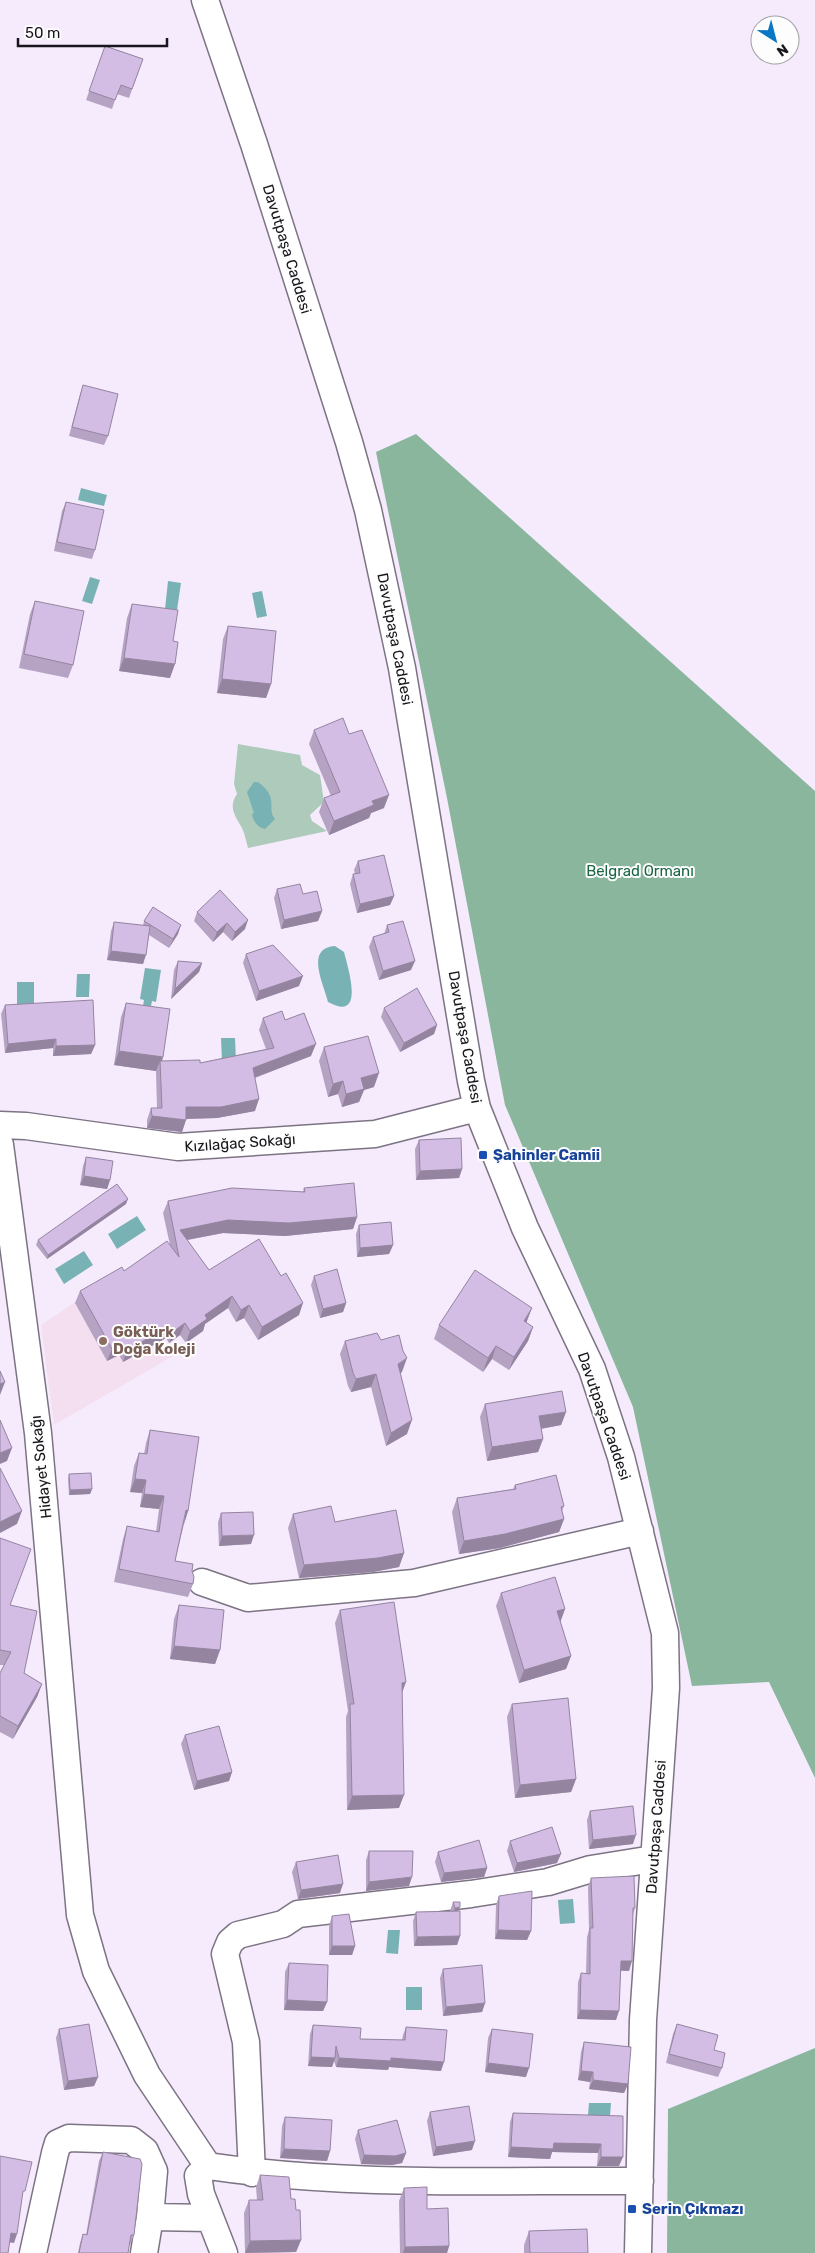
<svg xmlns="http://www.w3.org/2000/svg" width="815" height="2253" font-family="Rubik,sans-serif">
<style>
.education{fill:#f3dfef}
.green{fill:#adcaba}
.forest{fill:#8ab69e}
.water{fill:#79b2b5}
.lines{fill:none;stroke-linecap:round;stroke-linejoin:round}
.minor-casing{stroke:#7c7383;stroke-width:29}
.minor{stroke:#fff;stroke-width:26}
.wall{fill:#b6a3c4}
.shaded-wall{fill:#9484a0}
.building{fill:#d4bde4;stroke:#9484a0}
.transit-dot{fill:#1a4fb4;stroke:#fdfdfd;stroke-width:2}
.education-dot{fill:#8d6e63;stroke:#fdfdfd;stroke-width:2}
.labels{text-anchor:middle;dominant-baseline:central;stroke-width:4;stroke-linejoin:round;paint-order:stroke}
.street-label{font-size:15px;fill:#18151b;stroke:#fdfdfd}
.park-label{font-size:15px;fill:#1c6646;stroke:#fdfdfd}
.transit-label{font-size:15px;font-weight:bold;fill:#164399;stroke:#fdfdfd;text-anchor:start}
.education-label{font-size:15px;font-weight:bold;fill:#785e54;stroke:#fdfdfd;text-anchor:start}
</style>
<rect width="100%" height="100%" fill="#f5ebfd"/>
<!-- education -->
<path class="education" d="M119,1273L173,1356L54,1425L41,1325Z"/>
<!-- green -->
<path class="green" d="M238,744L300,755L302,765L320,775L324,802L310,815L312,821L327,831L248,848C246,841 245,834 242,828C235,816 228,807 237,794L234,784Z"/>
<!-- forest -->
<path class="forest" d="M416,434L815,791V1778L769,1682L692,1686L633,1407L505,1105L447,798L376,452Z
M815,2048V2253H667L668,2109Z"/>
<!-- water -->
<path class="water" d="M81,488L107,495L104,506L78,500Z
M90,577L100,580L92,604L82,601Z
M168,581L181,583L177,610L165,609Z
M262,591L267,616L257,618L252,593Z
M254,782H258C280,798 266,808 275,819L265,829C258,828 253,821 252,814L254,813L247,792Z
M335,946L344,952C348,968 366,1023 328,1002C323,982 305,948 335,946Z
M145,968L161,970L156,1002L152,1001L151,1006H143L144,1000L140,999Z
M77,974H90L89,997H76Z
M17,982H34V1005H17Z
M221,1038H235L236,1061L222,1062Z
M137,1216L146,1230L117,1249L108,1234Z
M84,1251L93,1265L64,1284L55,1269Z
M573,1899L575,1923L560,1924L558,1900Z
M388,1930H400L398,1954L386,1953Z
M406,1987H422V2010H406Z
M589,2103H611L610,2116L588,2115Z"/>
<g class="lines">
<!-- minor casing -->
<g class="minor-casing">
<path id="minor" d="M205,0L254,144L349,442L368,510L402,668L471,1081L477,1108L525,1228L592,1369L621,1457L665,1633L666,1688L643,2020L638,2253
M0,1125L26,1126L178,1147L375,1134L477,1108
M0,1145L38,1433L80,1915L96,1971L147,2075L208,2166
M202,1582L248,1598L414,1583L640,1531
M252,2173L246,2042L225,1954L230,1942L238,1935L283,1924L298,1914L471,1894L548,1882L591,1869L653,1859
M33,2253L55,2153L58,2143L69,2138L131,2140L145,2151L154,2171L150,2217
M144,2253L150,2217L210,2218
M224,2253L201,2194L198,2176L208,2166C350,2187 497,2180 640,2181"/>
</g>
<!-- minor -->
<use href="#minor" class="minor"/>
</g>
<!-- wall -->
<path class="wall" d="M105,46L143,59L129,98L117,94L112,109L86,100Z
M83,385L108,436L104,445L69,436L80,394Z
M66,502L95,550L92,559L54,551L62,511Z
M35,601L73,665L68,678L19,668L30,614Z
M132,604L173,641L170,678L119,671L127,618Z
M228,626L271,684L266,698L217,693L223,639Z
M314,730L349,734L384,808L371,813L369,818L329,835L319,812L324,798L331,796L309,744Z
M358,861L394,896L390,905L357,913L350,884L353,874H355L354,870Z
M277,889L303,894L322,911L318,921L281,929L274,898Z
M197,912L245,929L232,941L223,932L213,942L194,921Z
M144,921L178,934L169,948L149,935L143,964L107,960L111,931L114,922L143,926Z
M387,925L411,970L379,980L369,947L373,937L384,934Z
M246,954L299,986L256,1001L243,963Z
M178,961L202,963L199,972L171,999L174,970Z
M126,1003L163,1057L162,1061L200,1063L266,1049L259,1030L263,1018L285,1020L311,1056L255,1078V1111L217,1118L186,1119L182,1132L147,1128V1120L151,1108H157L156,1073V1071L114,1065L121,1017Z
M5,1005L95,1045L91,1054L53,1056V1048L5,1053L1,1014Z
M384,1008L437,1025L434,1034L400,1052L381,1017Z
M324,1047L374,1087L364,1090L359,1102L342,1107L338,1094L328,1097L319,1061Z
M419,1140L462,1169L459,1178L416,1180L415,1149Z
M86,1157L110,1180L107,1189L80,1185L83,1166Z
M304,1188L357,1217L353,1229L285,1236L223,1233L187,1240L209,1270L299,1315L258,1340L244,1318L236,1322L228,1308L205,1324L203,1331L186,1343L180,1335L169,1343L166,1338L123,1362L119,1355L107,1361L75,1303L80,1291L124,1271L170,1245L163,1213L168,1201L303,1192Z
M126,1204L47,1259L36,1245L38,1240Z
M359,1225L393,1245L389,1254L357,1257L356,1234Z
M314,1276L346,1303L343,1312L320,1318L311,1285Z
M527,1321L526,1323L533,1327L528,1341L509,1370L492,1359L483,1372L434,1339L439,1325Z
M345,1341L402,1372L400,1373L407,1434L386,1446L371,1387L351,1392L348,1386L340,1354Z
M485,1404L566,1412L561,1425L541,1429L543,1439L538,1452L487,1461L480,1417Z
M150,1430L188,1511L184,1524L175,1561L192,1571L193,1584L188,1597L114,1582L123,1539L127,1526L156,1532L159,1509L140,1507L142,1493L130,1492L134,1466L139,1453L144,1454L146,1443Z
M69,1474L92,1489L90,1494L69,1495L68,1479Z
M515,1485L564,1506L562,1511L564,1519L559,1532L500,1548L459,1554L452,1512L457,1498L513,1489Z
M221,1513L251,1544L219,1546L218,1522Z
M293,1514L335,1522L404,1553L399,1567L373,1572L299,1578L288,1528Z
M0,1538L10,1605L24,1673L42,1684L37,1697L13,1739L0,1732V1673L4,1665H0Z
M501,1593L565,1609L560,1621L571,1656L566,1669L519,1683L496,1606Z
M179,1605L220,1650L215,1664L170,1659L174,1619Z
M340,1610L402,1691L399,1808L347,1810L346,1717L348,1711L335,1623Z
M512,1704L576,1779L571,1792L515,1798L507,1717Z
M185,1735L232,1772L229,1781L194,1790L181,1744Z
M590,1811L633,1844L589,1849L587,1820Z
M510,1841L557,1863L514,1872L507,1851Z
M369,1851L409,1886L366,1891V1860Z
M438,1852L487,1868L484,1877L441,1882L435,1862Z
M296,1862L340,1893L298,1899L292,1872Z
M591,1878L635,1908L633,1915L629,1971H621L616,2020L577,2019L578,1982L581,1973H586L587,1937L589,1930L588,1887Z
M499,1896L531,1931L527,1940L495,1939L496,1905Z
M453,1902L458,1911L460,1936L457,1945L414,1946L413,1921L416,1912L450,1911Z
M332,1916L355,1946L352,1955H329V1926Z
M289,1963L327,2002L323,2011L284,2010L285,1972Z
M443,1969L485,2003L482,2012L443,2016L440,1978Z
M677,2024L714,2050L722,2068L718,2077L666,2063L673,2034Z
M313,2025L360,2039L402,2040L403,2035L406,2027L441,2071L389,2067L388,2070L336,2067L334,2061L332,2067L308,2066L310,2034Z
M59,2029L98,2077L94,2086L64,2090L56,2038Z
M492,2029L526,2077L485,2072L488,2038Z
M584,2042L628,2084L624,2093L589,2089L590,2082L578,2080L581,2052Z
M430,2112L472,2150L433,2156L427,2121Z
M513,2113L623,2116L619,2166H597L598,2153L552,2152L550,2159L508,2157L510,2122Z
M285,2117L330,2151L327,2161L280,2158L282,2126Z
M358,2130L406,2153L402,2163L392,2165L361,2164L355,2139Z
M103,2152L134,2235L130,2245L129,2244L128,2253H78L80,2243L83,2234L86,2235L99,2161Z
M260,2175L291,2199L296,2210L301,2240L296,2252L245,2253L244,2213L249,2200H257L256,2187Z
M404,2188L427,2209L449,2246L447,2253H400L399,2201Z
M529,2231L588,2253H524V2245Z"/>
<!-- shaded-wall -->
<path class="shaded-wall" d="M124,658L175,664L170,678L119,671Z
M222,679L271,684L266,698L217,693Z
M389,795L384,808L371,813L369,818L329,835L334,821L372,801Z
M394,896L390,905L357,913L360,904Z
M322,911L318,921L281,929L284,920Z
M248,920L245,929L232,941L235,932Z
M227,923L223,932L213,942L217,932Z
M181,925L178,934L169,948L173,939Z
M111,951L146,955L143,964L107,960Z
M415,961L411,970L379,980L383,971Z
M202,963L199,972L171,999L175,989Z
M303,976L299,986L256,1001L259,991Z
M437,1025L434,1034L400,1052L404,1043Z
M56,1039L53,1048L5,1053L8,1044Z
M316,1044L311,1056L248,1080L253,1068Z
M95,1045L91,1054L53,1056L56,1046Z
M119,1051L163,1057L160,1067V1061L156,1071L114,1065Z
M379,1073L374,1087L364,1090L359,1102L342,1107L346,1094L361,1078Z
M343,1081L338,1094L328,1097L333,1084Z
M259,1099L255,1111L217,1118L181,1119L186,1107Z
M152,1116L186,1120L182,1132L147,1128Z
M462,1169L459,1178L416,1180L420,1171Z
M84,1176L110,1180L107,1189L80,1185Z
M128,1199L126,1204L47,1259L48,1255Z
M357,1217L353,1229L285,1236L223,1233L176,1242L180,1230L228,1220Z
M393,1245L389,1254L357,1257L360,1248Z
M232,1296L228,1308L205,1324L203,1331L186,1343L190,1331L205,1315Z
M303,1303L299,1315L258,1340L262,1327Z
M346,1303L343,1312L320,1318L323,1309Z
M249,1305L244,1318L236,1322L241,1310Z
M532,1308L527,1321L519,1334L524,1321Z
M185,1323L180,1335L169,1343L174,1331Z
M170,1326L166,1338L123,1362L127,1350Z
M533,1327L528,1341L509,1370L514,1357Z
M123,1343L119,1355L107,1361L112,1349Z
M496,1346L492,1359L483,1372L488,1358Z
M407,1358L402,1372L393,1378L398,1364Z
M376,1374L371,1387L351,1392L356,1379Z
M5,1382L0,1395V1384Z
M566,1412L561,1425L534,1430L539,1416Z
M412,1420L407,1434L386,1446L391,1433Z
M543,1439L538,1452L487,1461L492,1447Z
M12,1448L7,1461L0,1464V1453Z
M135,1479L146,1480L142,1493L130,1492Z
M92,1489L90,1494L69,1495L70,1490Z
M144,1494L164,1496L159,1509L140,1507Z
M186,1510L188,1511L184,1524Z
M22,1511L17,1524L0,1533V1522Z
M564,1519L559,1532L500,1548L459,1554L464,1541Z
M254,1535L251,1544L219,1546L222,1536Z
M404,1553L399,1567L373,1572L299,1578L304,1565Z
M565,1609L560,1623L557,1611Z
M174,1646L220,1650L215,1664L170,1659Z
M571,1656L566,1669L519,1683L524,1670Z
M406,1682L401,1696L402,1683Z
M42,1684L37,1697L13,1739L18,1726Z
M232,1772L229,1781L194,1790L197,1781Z
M576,1779L571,1792L515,1798L520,1785Z
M404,1795L399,1808L347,1810L352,1796Z
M636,1835L633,1844L589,1849L593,1840Z
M561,1854L557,1863L514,1872L517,1863Z
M487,1868L484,1877L441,1882L444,1873Z
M412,1877L409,1886L366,1891L369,1882Z
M343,1884L340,1893L298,1899L301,1890Z
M460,1907L456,1917H452L455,1908Z
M498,1930L531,1931L527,1940L495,1939Z
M460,1936L457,1945L414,1946L417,1937Z
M332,1946H355L352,1955H329Z
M621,1961H632L629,1971L618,1970Z
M287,2000L327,2002L323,2011L284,2010Z
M485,2003L482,2012L443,2016L446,2007Z
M580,2010L619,2011L616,2020L577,2019Z
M311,2057L335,2058L332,2067L308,2066Z
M339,2058H391L444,2062L441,2071L389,2067L388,2070L336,2067Z
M488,2063L529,2068L526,2077L485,2072Z
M581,2071L593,2072L590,2082L578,2080Z
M98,2077L94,2086L64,2090L68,2081Z
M593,2080L628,2084L624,2093L589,2089Z
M475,2141L472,2150L433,2156L436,2147Z
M554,2143L601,2144L598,2153L552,2152L550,2159L508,2157L511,2147Z
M284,2149L330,2151L327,2161L280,2158Z
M406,2153L402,2163L392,2165L361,2164L364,2155Z
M601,2157H623L619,2166H597Z
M11,2233L17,2234L14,2243L7,2242Z
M301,2240L296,2252L245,2253L250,2241Z
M449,2246L447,2253H403L405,2247Z"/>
<!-- building -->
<path class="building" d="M105,46L143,59L132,89L121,85L115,100L89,91Z
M83,385L118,394L108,436L72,427Z
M66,502L104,510L95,550L57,542Z
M35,601L84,611L73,665L24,654Z
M132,604L178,610L173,641L178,642L175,664L124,658Z
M228,626L276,631L271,684L222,679Z
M343,718L349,734L362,730L389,795L372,801L374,805L334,821L324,798L340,792L314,730Z
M384,855L394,896L360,904L353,874L360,873L358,861Z
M300,884L303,894L317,891L322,911L284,920L277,889Z
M220,890L248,920L235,932L227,923L217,932L197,912Z
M153,907L181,925L173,939L144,921Z
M403,921L415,961L383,971L373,937L389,932L387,925Z
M114,922L150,926L146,955L111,951Z
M273,945L303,976L259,991L246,954Z
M178,961L202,963L175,989Z
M417,988L437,1025L404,1043L384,1008Z
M93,1000L95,1045L56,1046V1039L8,1044L5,1005Z
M126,1003L170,1009L163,1057L119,1051Z
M282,1011L285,1020L304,1013L316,1044L253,1068L259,1099L221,1107H186V1120L152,1116L151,1108H162L160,1061L200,1060V1063L274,1048L263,1018Z
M368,1036L379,1073L361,1078L364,1089L346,1094L343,1081L333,1084L324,1047Z
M461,1138L462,1169L420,1171L419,1140Z
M86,1157L113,1161L110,1180L84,1176Z
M354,1183L357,1217L289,1223L228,1220L180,1230L209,1270L259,1239L281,1276L286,1273L303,1303L262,1327L249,1305L241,1310L232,1296L205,1315L207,1319L190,1331L185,1323L174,1331L170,1326L127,1350L123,1343L112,1349L80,1291L122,1267L124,1271L167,1241L179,1257L168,1201L232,1188L305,1192L304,1188Z
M117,1184L128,1199L48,1255L38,1240Z
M391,1222L393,1245L360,1248L359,1225Z
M337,1269L346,1303L323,1309L314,1276Z
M475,1270L532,1308L524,1321L533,1327L514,1357L496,1346L488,1358L439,1325Z
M377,1333L381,1340L399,1335L403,1351L407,1358L398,1364L412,1420L391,1433L376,1374L356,1379L353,1373L345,1341Z
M0,1371L5,1382L0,1384Z
M562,1391L566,1412L539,1416L543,1439L492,1447L485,1404Z
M0,1420L12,1448L0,1453Z
M150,1430L199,1437L188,1511L186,1510L175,1561L193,1564L192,1571L194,1577L193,1584L119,1569L127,1526L159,1532L164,1496L144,1494L146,1480L135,1479L139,1453L147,1454Z
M0,1468L22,1511L0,1522Z
M91,1473L92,1489L70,1490L69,1474Z
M556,1475L564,1506L561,1507L564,1519L505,1534L464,1541L457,1498L516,1489L515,1485Z
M331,1506L335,1522L396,1510L404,1553L378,1558L304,1565L293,1514Z
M253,1512L254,1535L222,1536L221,1513Z
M0,1538L31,1549L10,1605L37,1611L24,1673L42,1684L18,1726L0,1716V1673L11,1652L0,1650Z
M555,1577L565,1609L557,1611L571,1656L524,1670L501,1593Z
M394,1602L406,1682L402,1683L404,1795L352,1796L350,1704H354L340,1610Z
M179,1605L224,1610L220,1650L174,1646Z
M568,1698L576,1779L520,1785L512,1704Z
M219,1726L232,1772L197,1781L185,1735Z
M633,1806L636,1835L593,1840L590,1811Z
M552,1827L561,1854L517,1863L510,1841Z
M479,1840L487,1868L444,1873L438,1852Z
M369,1851H413L412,1877L369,1882Z
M338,1855L343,1884L301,1890L296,1862Z
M634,1876L635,1908H633L632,1961H621L619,2011L580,2010L581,1973L590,1974V1928H593L591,1878Z
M532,1891L531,1931L498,1930L499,1896Z
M453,1902H460V1907L455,1908Z
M460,1911V1936L417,1937L416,1912Z
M349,1914L355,1946H332V1916Z
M289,1963L328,1965L327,2002L287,2000Z
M482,1965L485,2003L446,2007L443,1969Z
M89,2024L98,2077L68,2081L59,2029Z
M677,2024L718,2035L714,2050L725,2053L722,2068L669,2054Z
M313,2025L361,2028L360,2039L405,2040L406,2027L447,2030L444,2062L391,2058V2061L339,2058L336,2046L335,2058L311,2057Z
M492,2029L533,2034L529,2068L488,2063Z
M584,2042L631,2047L628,2084L593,2080V2072L581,2071Z
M469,2106L475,2141L436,2147L430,2112Z
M513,2113L623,2116V2157H601V2144L554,2143L553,2149L511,2147Z
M285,2117L332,2120L330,2151L284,2149Z
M397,2120L406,2153L395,2156L364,2155L358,2130Z
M103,2152L140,2159L142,2164L134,2235H131L128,2253H79L83,2234L87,2235Z
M0,2156L32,2162L25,2191H23L17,2234L11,2233L8,2253H0Z
M260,2175L289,2177L291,2199H295L296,2210H300L301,2240L250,2241L249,2200H263Z
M427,2187V2209L448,2208L449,2246L405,2247L404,2188Z
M587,2229L588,2253H530L529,2231Z"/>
<!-- markers -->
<g class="transit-dot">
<rect x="478" y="1150" width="10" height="10" rx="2.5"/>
<rect x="627" y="2204" width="10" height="10" rx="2.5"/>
</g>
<circle class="education-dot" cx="103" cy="1341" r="5"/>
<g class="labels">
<!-- street labels -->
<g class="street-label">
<text transform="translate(287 249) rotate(73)">Davutpaşa Caddesi</text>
<text transform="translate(395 639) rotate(79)">Davutpaşa Caddesi</text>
<text transform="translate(465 1037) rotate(80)">Davutpaşa Caddesi</text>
<text transform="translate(240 1143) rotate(-4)">Kızılağaç Sokağı</text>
<text transform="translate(604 1416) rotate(71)">Davutpaşa Caddesi</text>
<text transform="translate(41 1467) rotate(-96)">Hidayet Sokağı</text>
<text transform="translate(656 1827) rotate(-86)">Davutpaşa Caddesi</text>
</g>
<!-- park labels -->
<g class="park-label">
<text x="640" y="871">Belgrad Ormanı</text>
</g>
<!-- transit labels -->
<g class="transit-label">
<text x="493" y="1155">Şahinler Camii</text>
<text x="642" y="2209">Serin Çıkmazı</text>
</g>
<!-- education labels -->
<g class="education-label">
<text x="113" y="1332">Göktürk<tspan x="113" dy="17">Doğa Koleji</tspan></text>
</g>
</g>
<!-- north arrow -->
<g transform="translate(775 40) rotate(144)"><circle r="24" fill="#fdfdfd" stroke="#a1a0a3"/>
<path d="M0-4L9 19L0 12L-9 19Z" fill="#0b76c1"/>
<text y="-8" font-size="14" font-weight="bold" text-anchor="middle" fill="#18151b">N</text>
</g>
<!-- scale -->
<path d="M18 38v8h149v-8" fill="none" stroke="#18151b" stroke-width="2.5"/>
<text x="25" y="38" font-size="15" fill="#18151b" stroke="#fdfdfd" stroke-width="4" paint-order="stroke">50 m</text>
</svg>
